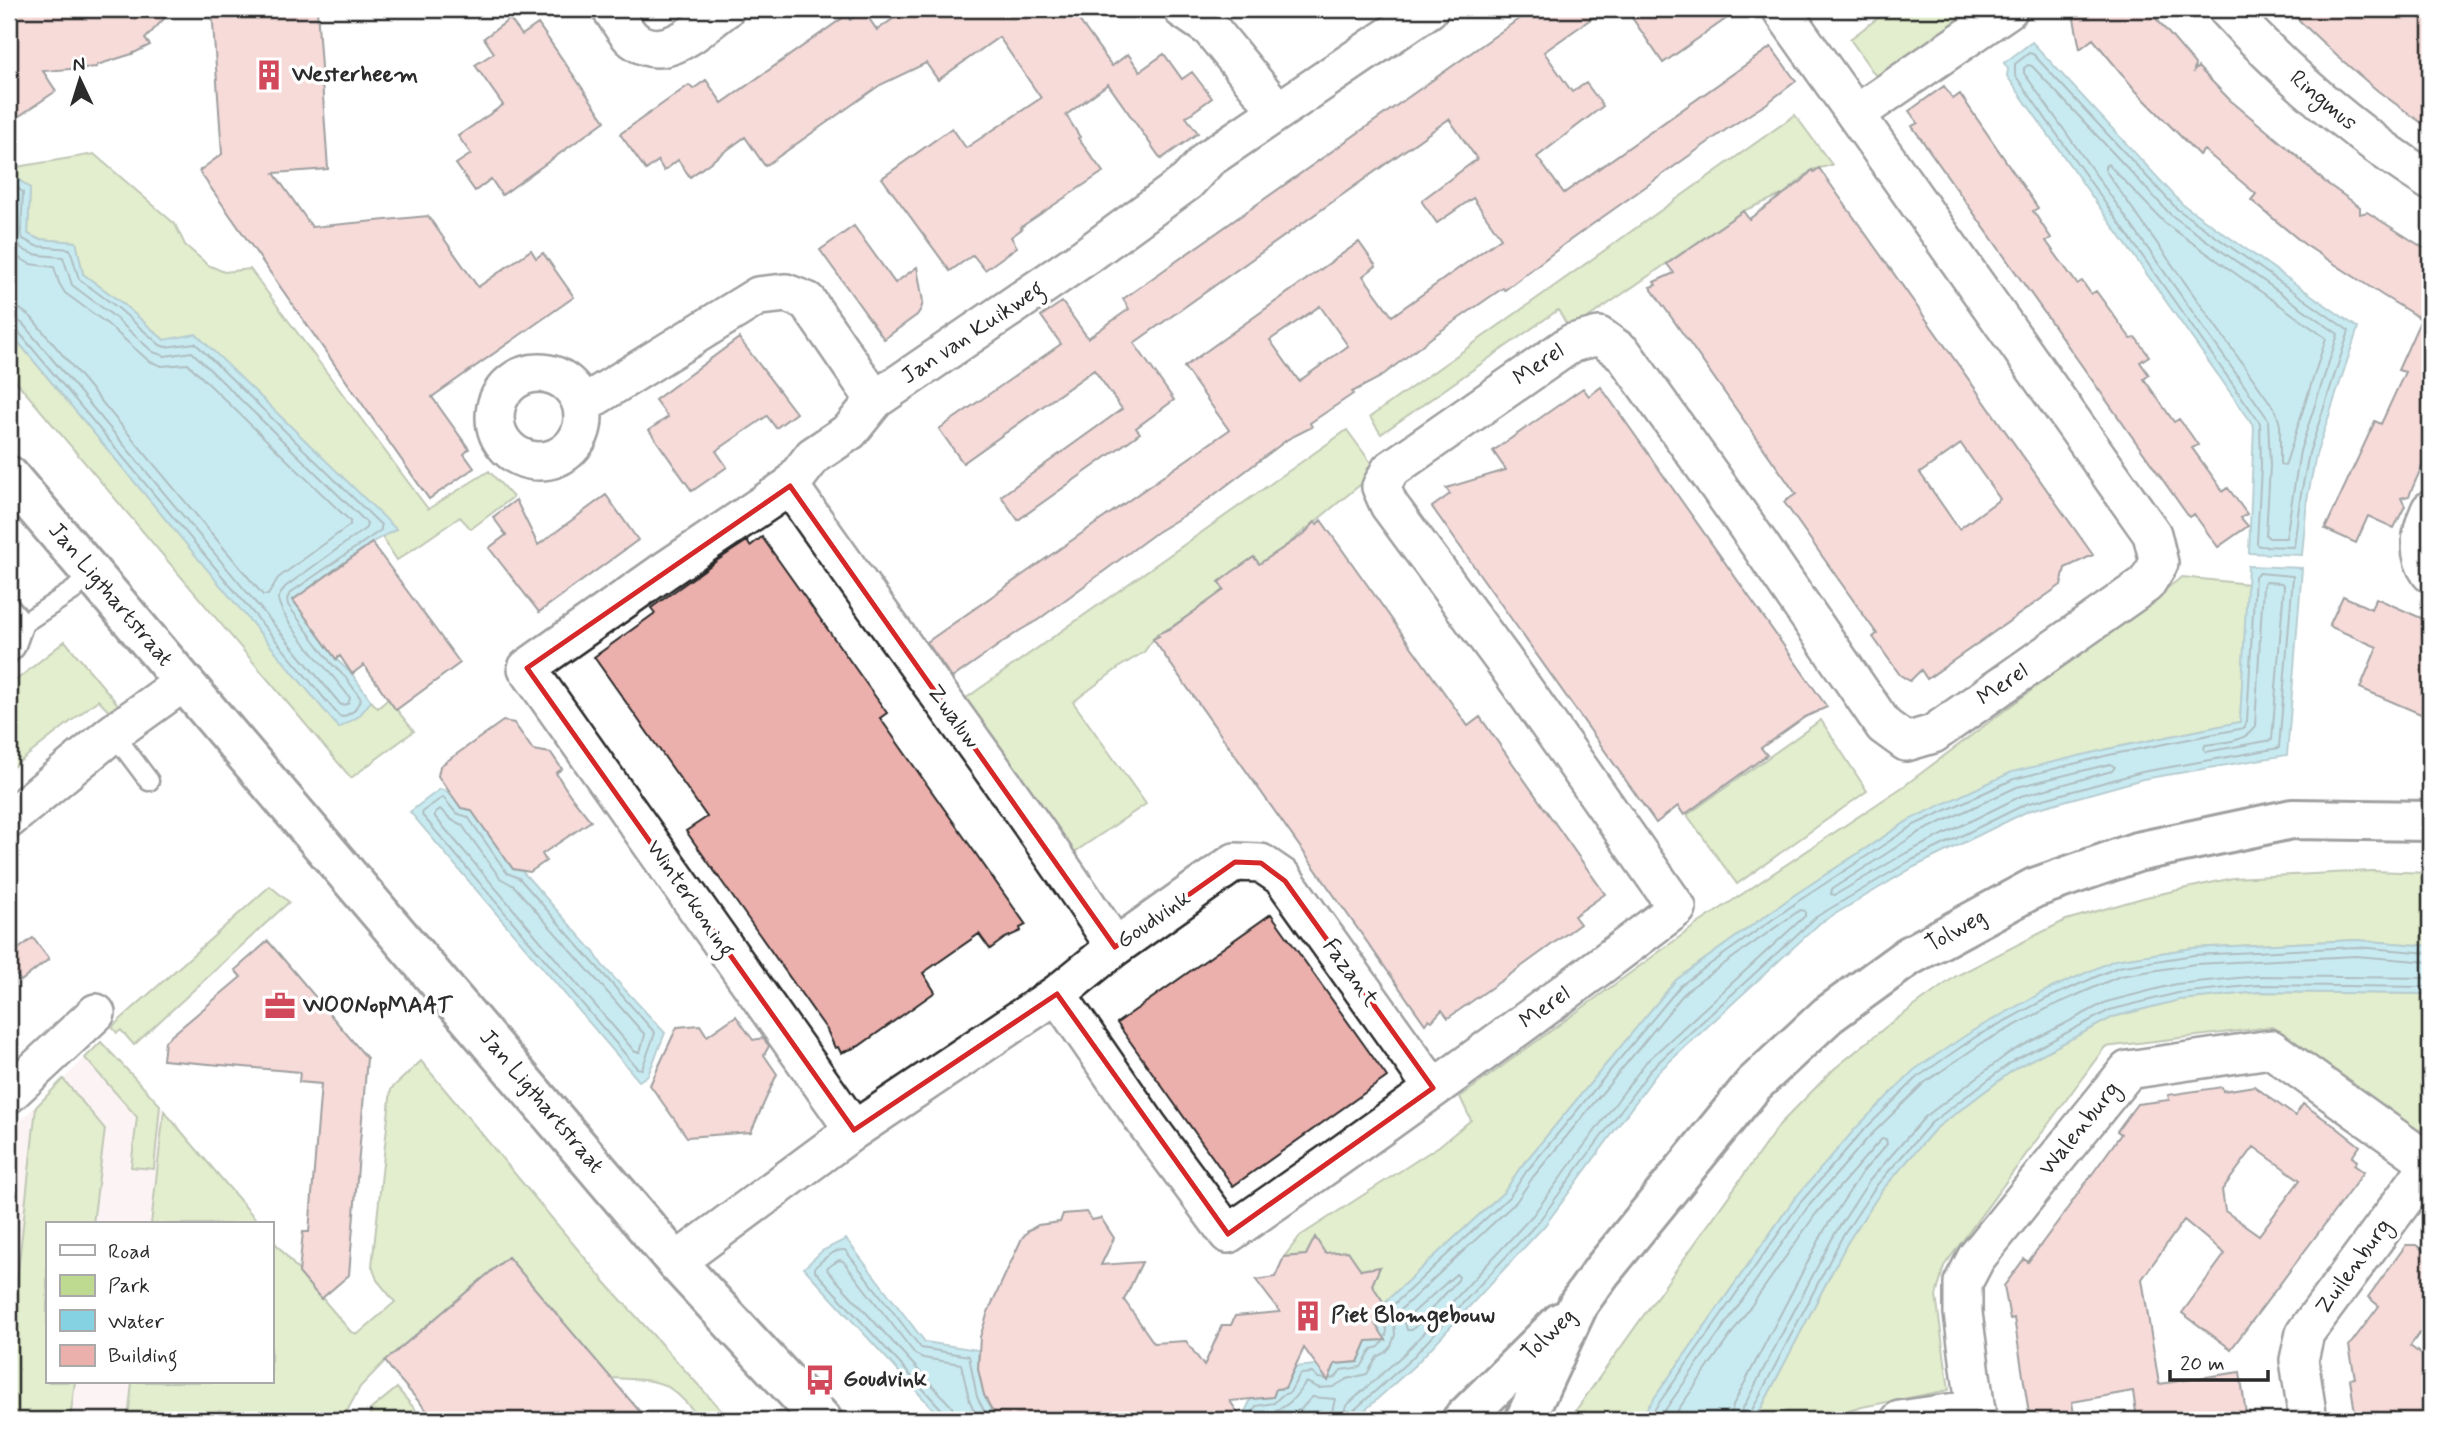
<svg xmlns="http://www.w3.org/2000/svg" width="2439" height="1429" font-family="Mynerve,sans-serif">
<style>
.built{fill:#f9e7e6}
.green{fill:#bed990;stroke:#74825e;stroke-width:2}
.water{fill:#85d3e2;stroke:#619099;stroke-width:2}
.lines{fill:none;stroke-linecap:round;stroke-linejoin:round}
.shore{stroke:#4f6e74;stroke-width:2}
.building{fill:#ebafac;stroke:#2b2b2b;stroke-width:2;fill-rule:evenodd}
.service-casing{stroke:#2b2b2b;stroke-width:23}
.minor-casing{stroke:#2b2b2b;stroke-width:42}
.secondary-casing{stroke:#2b2b2b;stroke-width:44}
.service{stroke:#fff;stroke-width:18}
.minor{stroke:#fff;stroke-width:37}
.secondary{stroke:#fff;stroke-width:38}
.marked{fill:none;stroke:#d62828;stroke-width:5;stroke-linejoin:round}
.labels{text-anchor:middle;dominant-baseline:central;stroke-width:7;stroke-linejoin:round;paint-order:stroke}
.poi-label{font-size:23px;font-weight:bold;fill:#2b2b2b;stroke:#fff;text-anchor:start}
.street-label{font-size:23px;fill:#2b2b2b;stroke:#fff}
</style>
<rect width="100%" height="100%" fill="#fff"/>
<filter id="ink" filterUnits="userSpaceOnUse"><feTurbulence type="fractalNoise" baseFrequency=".0143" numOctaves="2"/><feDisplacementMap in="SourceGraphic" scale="14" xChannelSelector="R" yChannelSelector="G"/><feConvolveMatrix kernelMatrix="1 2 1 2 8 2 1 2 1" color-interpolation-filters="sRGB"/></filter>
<g filter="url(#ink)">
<!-- built -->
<path class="built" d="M101,1042L160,1105L260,1224H47V1382H271V1238L351,1332L261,1420H9V1132Z"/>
<!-- green -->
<path class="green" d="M1890,9H1982L1880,82L1850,39Z
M1795,115L1832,165L1812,170L1784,194L1743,211L1570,330L1558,310L1381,434L1370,417Z
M94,154L175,224L185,245L208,265L224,272L250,269L428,509L489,471L513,497L471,529L460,517L397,560L382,537L395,530L164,340L122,303L83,274L76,242L38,239L28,234L30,188L9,173V160L17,167Z
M9,331L339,727L359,716L371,701L378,708L388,699L414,731L351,778L9,373Z
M1347,430L1377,471L1261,566L1254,557L1219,582L1225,591L1168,629L1157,634L1144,652L1121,666L1073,702L1146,804L1073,853L965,699Z
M2182,577L2248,584L2240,722L2108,749L1911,819L1796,894L1676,980L1520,1168L1505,1191L1384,1303L1372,1285L1369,1268L1361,1270L1306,1255L1284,1257L1300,1236L1439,1146L1471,1120L1460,1097L1696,925L1904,786Z
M65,641L121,708L112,715L98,700L9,770V686Z
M1821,720L1867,791L1737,884L1687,815Z
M2372,871L2430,873V946L2356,940L2193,948L2116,960L2043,992L1795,1198L1639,1420H1569L1780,1124L1834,1069L1887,1026L1956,976L2066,920L2146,897L2233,878Z
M270,886L289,902L134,1045L121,1030L117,1033L112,1027Z
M2259,992L2430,994V1117L2419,1132L2272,1027L2105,1047L1944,1266L1936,1296L1949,1390L1862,1407L1819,1420H1755L1847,1243L1882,1190L1935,1129L2017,1067L2113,1017L2179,1000Z
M101,1042L160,1105L154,1169L131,1167L137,1117L85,1058Z
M421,1061L605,1282L730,1420H702C664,1378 666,1381 610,1378L508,1257L385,1361L360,1387L346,1413V1420H128L132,1382H271V1238L351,1332L358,1334L395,1302L377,1280L372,1266L391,1089Z
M63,1079L105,1129L93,1224H47V1382H75L70,1420H9V1354L36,1107Z
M164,1111L260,1224H151Z
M397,1388L419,1414L415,1420H371L370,1410Z"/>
<!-- water -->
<path class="water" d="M2032,42L2182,204L2358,328L2316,455L2307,500L2302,555L2249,553L2254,426L2007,76L2008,69L2004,63Z
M9,173L30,188L28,234L38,239L76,242L83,274L122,303L164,340L196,334L396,529L371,543L293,600L336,659L352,674L371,701L359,716L339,728L9,331Z
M2248,566L2302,568L2287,755L2143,779L2028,811L1914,867L1820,923L1657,1073L1545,1225L1416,1364L1354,1420H1243L1242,1418L1251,1399L1273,1397L1276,1389L1285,1388L1295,1367L1316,1365L1321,1372H1331L1335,1364L1358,1362L1367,1341L1376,1340L1380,1332L1375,1324L1384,1303L1505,1191L1520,1168L1676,980L1796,894L1911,819L2012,772L2108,749L2240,722Z
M440,789C473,799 494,842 513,869L522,871L594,952L602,965L665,1033L648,1075L639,1081L410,812Z
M2356,940L2430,946V994L2259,992L2179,1000L2113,1017L2017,1067L1935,1129L1882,1190L1847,1243L1755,1420H1639L1795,1198L1856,1128L1914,1070L1974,1030L2043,992L2115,960L2193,948Z
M846,1239L925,1342L978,1350C978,1376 982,1399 997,1420H943L804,1268L822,1251Z"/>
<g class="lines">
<!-- shore -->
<path class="shore" d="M2029,53L2033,54L2177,209L2349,331L2309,453L2300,499L2294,547L2260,546L2257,544L2261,466L2260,423L2015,75V64Z
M2028,65L2032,66L2171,215L2338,334L2300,451L2286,538H2269L2266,535L2270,466L2268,419L2024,73V68Z
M2108,164L2166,224L2326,338L2285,466L2280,464V425L2276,411L2105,170V166Z
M9,182L23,192L21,233L23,239L36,246L70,249L79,279L118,308L160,345L165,347L195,343L381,525V530L290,593L287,599L288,605L331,663L347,679L361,699L354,711L343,717L339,716L17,330L9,327
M9,192L14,197C13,220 5,247 34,254C44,256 54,256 63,257L72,285L112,315L153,352L165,356L192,352L367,523L366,528L285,587L278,598C280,622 335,676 350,698L348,704L341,705L23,324L16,319L9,318
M9,252L30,264L54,267L59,283L65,293L106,323L149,361L162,366L188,364L350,521V525L278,578L268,595H263L31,317L20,309L9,308
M2266,582L2282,583L2284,586L2272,740L2206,752L2204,749L2205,745C2222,742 2246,743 2255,726L2263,586Z
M2110,764L2115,767L2112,771L2021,796L1906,853L1835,895L1831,894L1832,889L1918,833L2017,787Z
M443,797L456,813L468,817L507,873L519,878L655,1033L642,1069L637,1068L422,815L423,811Z
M440,809L452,820L462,825L500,878L514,886L645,1035L640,1052H635L435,817V813Z
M1456,1274L1459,1277L1458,1280L1412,1330H1407L1405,1323L1406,1319Z
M1331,1379L1336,1377L1341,1370L1361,1367L1372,1349L1379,1347L1383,1342
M947,1420L945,1413L815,1271V1267C824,1259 833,1249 845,1250L921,1348L969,1356L977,1397L989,1420
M956,1420L952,1407L828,1271L827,1268L839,1260L843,1261L915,1354L923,1358L961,1364L969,1399L978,1420
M1249,1420L1256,1406L1274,1403L1281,1396L1290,1392L1300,1374L1312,1373L1318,1378L1325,1379
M1258,1420L1262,1414C1286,1410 1293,1401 1306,1382L1319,1388L1333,1387L1347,1379L1367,1374L1377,1357L1386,1352L1391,1346L1395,1335L1394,1322L1398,1312L1516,1202L1533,1177L1686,991L1800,910L1805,911V916L1646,1062L1533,1215L1405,1353L1346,1406L1341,1420
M1284,1420L1302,1408L1312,1397L1335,1399L1330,1420
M1350,1420L1352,1412L1411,1359L1539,1221L1652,1068L1816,917L1910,861L2026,804L2142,772L2279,748L2293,576L2259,573L2255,576L2247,721L2244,728L2109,755L2014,779L1914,825L1800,900L1681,985L1526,1172L1510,1196L1391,1307L1384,1322L1387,1330L1386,1336
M1647,1420L1800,1203L1861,1133L1919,1076L1977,1036L2046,999L2118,967L2194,955L2356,947L2430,953
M1658,1420L1807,1208L1867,1139L1924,1083L1982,1043L2050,1007L2120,976L2195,964L2356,956L2430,962
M1671,1420L1815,1215L1875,1146L1882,1139H1886L1887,1144L1861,1174L1825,1229L1733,1405L1730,1420
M1740,1420L1742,1410L1834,1235L1869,1181L1925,1117L2009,1053L2106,1002L2176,984L2258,976L2430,978
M1749,1420L1750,1414L1841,1239L1876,1186L1931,1123L2013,1061L2110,1010L2178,993L2258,985L2430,987"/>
</g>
<!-- building -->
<path class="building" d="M9,9H173L145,39L150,45L132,54L97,65V67L43,71L56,91L9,123Z
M212,9H317L328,169L274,173L312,227L428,216L478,287L531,250L536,258L543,253L574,297L432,397L469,449L464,454L474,468L429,499L199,171L222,154Z
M907,9H1071L1112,66L1128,54L1140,71L1164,54L1182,79L1192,72L1212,98L1186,117L1198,133L1161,159L1108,84L1066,115L1080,137L1078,138L1103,172L1021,227L1022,229L1011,237L1017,247L985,270L973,255L950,271L882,178L952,128L966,148L1041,98L999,37L938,80L926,63L880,85L765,166L745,137L690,177L678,160L664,171L658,161L646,170L620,134L689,85L693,89L706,80L722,103L847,15L850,20L863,10L877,30Z
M1533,9H1605L1544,52L1572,92L1586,83L1603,106L1537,157L1564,193L1771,47L1796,81L1766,104L1727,129L1566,243L1505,290L1503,288L1435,335L1379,378L1352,392L1353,394L1310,423L1312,427L1288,439L1198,507L1157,532L1038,620L1019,631L952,678L927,642L1229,430L1184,367L1359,242L1376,266L1363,276L1392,316L1501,238L1473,198L1437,223L1422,202V200L1477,159L1449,119L1134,343L1174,400L1136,428L1140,433L1018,520L1001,496L1122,409L1094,370L963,463L939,429L1061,344L1041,316L1062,302L1088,338L1129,309L1123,299ZM1320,306L1348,346L1299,381L1270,340Z
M1626,9H1740L1663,63Z
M2072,9H2148L2195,64L2194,71L2198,67L2230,100L2296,155L2325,182L2360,207V214L2367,212L2430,252V448L2409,496L2401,498L2405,506L2394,528L2368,516L2356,543L2325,529L2375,421L2381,424L2405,372L2398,370L2421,319L2382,295L2304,244L2251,200L2256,194L2204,150L2199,155L2136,91L2093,39L2080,49Z
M2287,9H2430V129L2378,91L2336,55Z
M510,19L522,35L538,24L605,121L502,195L491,179L475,191L456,164L471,154L458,136L503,105L475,65L494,53L484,38Z
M1944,86L1953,99L1960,94L2038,208L2033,211L2051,238L2046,241L2077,284L2082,281L2091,294L2096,291L2131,339L2136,338L2149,356L2140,362L2149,375L2144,379L2174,422L2179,419L2189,432L2198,445L2192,448L2223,491L2228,488L2247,514L2241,518L2248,526L2218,547L2194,514L2189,517L1912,126L1918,123L1909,111Z
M1819,168L2093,555L2065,568L2061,585L1927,679L1921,670L1910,681L1900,675L1873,637L1877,634L1784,502L1796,494L1650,287L1656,285L1654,282L1674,273L1667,264L1743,211L1749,219L1802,181L1812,170L1814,172ZM1961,444L2000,499L1959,529L1920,473Z
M854,226L895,283L917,267L923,302L921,309L917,315L884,339L820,250Z
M739,338L796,413L776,428L767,416L716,451L727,467L692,491L649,430L668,417L655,400Z
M1601,387L1827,707L1805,717L1761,748L1767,755L1684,815L1678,806L1656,823L1432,507L1450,494L1446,488L1506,470L1493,451L1583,388L1589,396Z
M606,495L638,540L539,612L489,548L506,535L493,517L516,500L538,545Z
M1321,520L1468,726L1480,717L1605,894L1574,916L1580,924L1518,969L1448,1018L1442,1010L1432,1021L1429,1019L1425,1024L1153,639L1159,636L1157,634L1171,628L1224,590L1219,582L1232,572L1254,557L1259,564L1304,534L1315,522L1317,524Z
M762,537L887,713L880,718L1026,925L1020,928L1021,931L1005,938L990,949L979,934L923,973L935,992L859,1046L841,1053L838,1047L835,1048L827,1030L686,831L707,817L594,657L655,613L651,608L718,560L747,541L750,546Z
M372,543L460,663L396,710L364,665L352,674L340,656L336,659L293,600Z
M2343,596L2371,609L2376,598L2430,622V718L2360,688L2377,647L2329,626Z
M503,721L514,723L533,750L551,753L562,769L556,773L570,795L591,821L542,854L546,861L530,872L513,869L471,810L461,808L438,776L440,766Z
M1271,914L1387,1077L1233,1186L1117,1023Z
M33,938L49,959L21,981L9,966V956Z
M268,941L367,1058L349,1275L321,1299L299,1273L303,1232H309L321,1084L299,1082L300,1072L163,1060L165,1041L241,977L235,970Z
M736,1016L753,1040L763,1038L769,1046L764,1055L777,1074L751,1132L687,1137L650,1085L677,1027L700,1025L707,1036Z
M2254,1086L2295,1116L2303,1104L2336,1127L2360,1146L2352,1157L2357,1161L2354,1165L2364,1172L2231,1349L2182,1313L2225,1254L2184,1220L2142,1279L2159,1384L2240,1372L2246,1414L2241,1415L2242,1420H2137L2133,1391L2072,1402L2075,1420H2030L2014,1318L2010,1319L2004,1286L2024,1259L2028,1262L2059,1220L2121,1134L2117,1131L2137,1104L2169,1100L2168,1095L2222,1087L2223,1091ZM2254,1147L2300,1180L2259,1235L2225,1211L2222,1190Z
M1087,1212L1092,1220L1101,1218L1114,1238L1101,1265L1142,1262L1124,1300L1154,1343L1186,1341L1204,1366L1222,1325H1231L1235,1316L1280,1312L1256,1280L1275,1277L1284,1257L1306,1255L1315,1237L1325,1253L1348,1251L1361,1270L1380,1267L1372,1285L1384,1303L1375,1324L1386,1340L1367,1341L1358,1362L1335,1364L1328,1381L1304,1348L1285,1388L1276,1389L1273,1397L1230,1401L1243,1420H997L984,1395L978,1369L980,1337L988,1312L1022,1238L1028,1231L1038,1225L1060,1222L1063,1214Z
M2406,1245H2416L2430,1255V1319L2410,1346L2430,1361V1420H2356L2350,1379L2355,1378L2349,1346L2379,1306L2368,1297Z
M508,1257L647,1420H435L393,1372L385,1361Z"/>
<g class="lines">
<!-- service casing -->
<g class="service-casing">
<path id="service" d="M9,606L24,623
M9,654L15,648L24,623L74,590L90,574
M113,733L149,781"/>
</g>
<!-- minor casing -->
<g class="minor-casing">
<path id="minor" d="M611,9C618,18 625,33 634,40C666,64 700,27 725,9
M1182,9L1210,28L1278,111
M2227,9C2287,75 2354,133 2430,181
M1856,114L2009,9
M495 417a44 44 0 1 1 88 0a44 44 0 1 1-88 0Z
M582,405L758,296L786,293L807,301L875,400
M790,486C897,641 1012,790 1115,947
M2430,510C2421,530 2416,554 2430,573
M9,819L113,733L184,682
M1057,994L1148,1126L1228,1234C1380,1129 1530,1020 1677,908L1504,661L1389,505L1381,487L1390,470L1572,343L1599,336L1623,353L1746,525L1884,726L1906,742L1933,734L2146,584L2159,563L2152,534L1781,9
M9,1094L96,1013
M854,1130L527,668L663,572L790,486L813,456L850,431L875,400L1086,256L1187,182L1208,159L1429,9
M676,1262L854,1130L1057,994L1115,947L1235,862L1261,863L1283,878L1433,1088
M1900,1420L1976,1409
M1977,1420L1963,1313V1283L1976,1258L2128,1070L2271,1049L2430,1163
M2308,1420L2299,1360L2305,1333L2430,1164"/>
</g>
<!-- secondary casing -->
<g class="secondary-casing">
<path id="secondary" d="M9,476L676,1262L822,1420
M1462,1420L1561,1322
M1525,1420L1579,1303L1602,1271L1754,1084L1828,1015L1909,956L2034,888L2137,852L2292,819L2430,821"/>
</g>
<!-- service -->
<use href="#service" class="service"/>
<!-- minor -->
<use href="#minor" class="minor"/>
<!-- secondary -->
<use href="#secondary" class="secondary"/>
</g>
</g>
<!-- marked area -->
<path d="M0 0H2439V1429H0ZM790,486L1115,947L1235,862L1261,863L1285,881L1433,1088L1228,1234L1057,994L854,1130L527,668Z" fill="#fff" fill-opacity=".55" fill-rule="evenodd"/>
<path class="marked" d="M790,486L1115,947L1235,862L1261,863L1285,881L1433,1088L1228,1234L1057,994L854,1130L527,668Z"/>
<!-- icons -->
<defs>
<g id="building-bare" transform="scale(2.415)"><path d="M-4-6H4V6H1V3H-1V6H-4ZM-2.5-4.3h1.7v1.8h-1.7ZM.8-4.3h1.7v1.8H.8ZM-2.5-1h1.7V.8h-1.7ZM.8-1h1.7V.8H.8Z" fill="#d1495b" stroke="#fff" stroke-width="2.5" paint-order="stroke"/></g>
<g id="office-bare" transform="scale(2.415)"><path d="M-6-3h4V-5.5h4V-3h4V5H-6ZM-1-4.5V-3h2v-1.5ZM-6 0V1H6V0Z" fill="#d1495b" stroke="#fff" stroke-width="2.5" paint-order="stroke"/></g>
<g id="bus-bare" transform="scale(2.415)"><path d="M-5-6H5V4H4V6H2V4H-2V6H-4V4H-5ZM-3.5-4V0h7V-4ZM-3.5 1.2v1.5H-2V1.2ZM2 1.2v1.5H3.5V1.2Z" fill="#d1495b" stroke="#fff" stroke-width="2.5" paint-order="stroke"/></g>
</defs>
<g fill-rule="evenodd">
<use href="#building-bare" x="269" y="75"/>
<use href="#office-bare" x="280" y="1006"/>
<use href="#building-bare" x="1308" y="1316"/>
<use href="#bus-bare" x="820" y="1380"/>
</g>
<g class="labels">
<!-- poi labels -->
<g class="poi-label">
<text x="292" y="75">Westerheem</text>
<text x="303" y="1006">WOONopMAAT</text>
<text x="1331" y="1316">Piet Blomgebouw</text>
<text x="843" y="1380">Goudvink</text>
</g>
<!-- street labels -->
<g class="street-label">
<text transform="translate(2323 101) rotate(40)">Ringmus</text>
<text transform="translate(973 333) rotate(-34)">Jan van Kuikweg</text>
<text transform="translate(1539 365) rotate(-35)">Merel</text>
<text transform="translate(110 595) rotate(50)">Jan Ligthartstraat</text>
<text transform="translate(2003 685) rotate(-35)">Merel</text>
<text transform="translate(953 717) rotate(54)">Zwaluw</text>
<text transform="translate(690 899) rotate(55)">Winterkoning</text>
<text transform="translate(1154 920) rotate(-35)">Goudvink</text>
<text transform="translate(1956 931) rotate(-29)">Tolweg</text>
<text transform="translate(1350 973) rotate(54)">Fazant</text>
<text transform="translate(1545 1008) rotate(-36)">Merel</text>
<text transform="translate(541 1102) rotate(50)">Jan Ligthartstraat</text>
<text transform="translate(2080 1129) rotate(-51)">Walenburg</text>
<text transform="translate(2354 1267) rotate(-54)">Zuilenburg</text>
<text transform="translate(1549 1335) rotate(-44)">Tolweg</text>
</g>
</g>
<!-- margin -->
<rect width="2439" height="1429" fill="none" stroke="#fff" stroke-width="35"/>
<rect x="18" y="18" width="2404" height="1394" fill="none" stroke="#2b2b2b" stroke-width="2.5" filter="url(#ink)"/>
<!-- legend -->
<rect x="46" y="1222" width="228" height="161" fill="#ffffff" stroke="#aaaaaa" stroke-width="2"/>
<rect x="60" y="1245" width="35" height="10" fill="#ffffff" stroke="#aaaaaa" stroke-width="2"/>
<text x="108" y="1258" font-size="21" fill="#2b2b2b">Road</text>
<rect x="60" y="1275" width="35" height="21" fill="#bed990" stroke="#aaaaaa" stroke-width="2"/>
<text x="108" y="1292" font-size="21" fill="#2b2b2b">Park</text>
<rect x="60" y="1310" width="35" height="21" fill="#85d3e2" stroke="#aaaaaa" stroke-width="2"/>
<text x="108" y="1328" font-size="21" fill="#2b2b2b">Water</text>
<rect x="60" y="1345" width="35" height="21" fill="#ebafac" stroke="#aaaaaa" stroke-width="2"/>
<text x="108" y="1362" font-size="21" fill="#2b2b2b">Building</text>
<!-- north arrow -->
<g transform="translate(80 80) rotate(356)" stroke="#ffffff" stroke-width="5" paint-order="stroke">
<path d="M0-5L12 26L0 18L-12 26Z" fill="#2b2b2b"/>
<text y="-10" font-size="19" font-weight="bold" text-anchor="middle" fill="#2b2b2b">N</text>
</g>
<!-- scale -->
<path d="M2170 1370v10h98v-10" fill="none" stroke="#2b2b2b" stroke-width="3.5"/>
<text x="2180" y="1370" font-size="21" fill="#2b2b2b" stroke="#ffffff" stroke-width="5" paint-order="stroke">20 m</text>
</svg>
